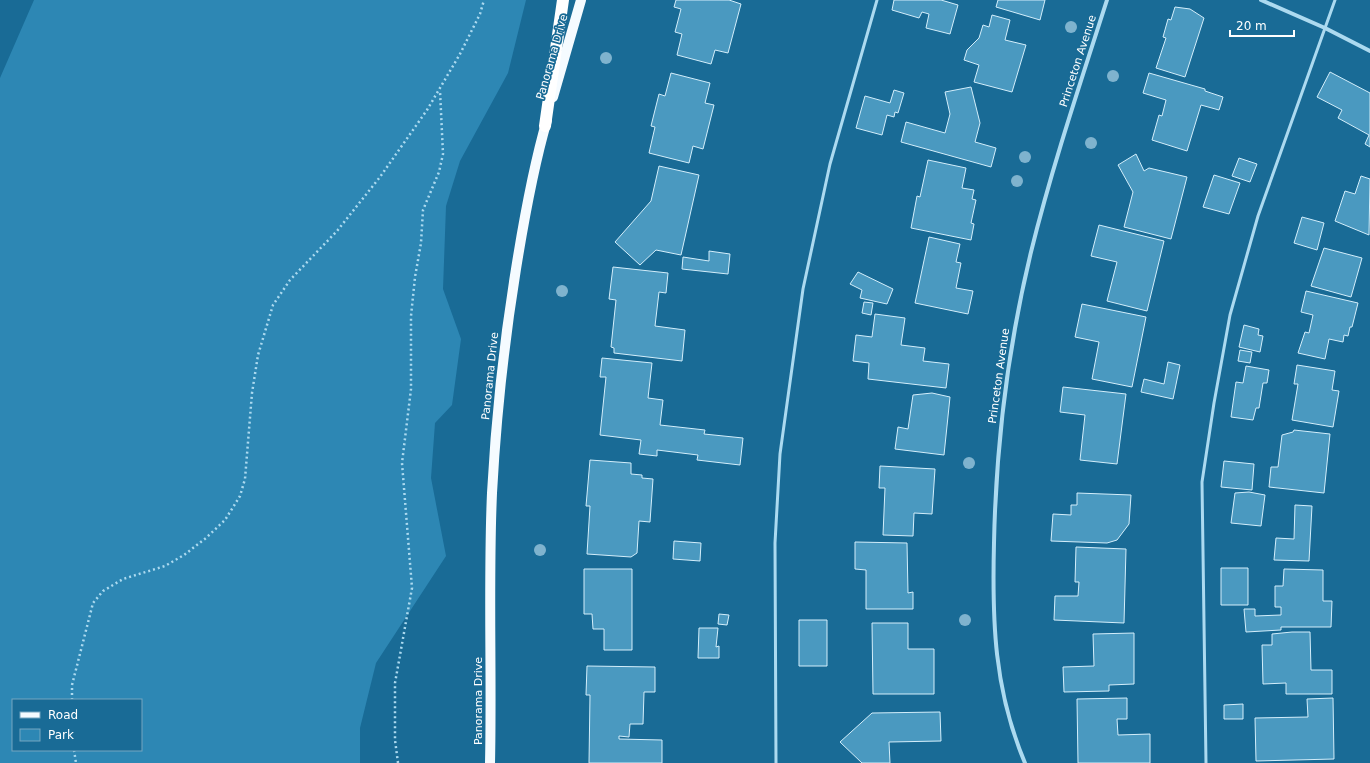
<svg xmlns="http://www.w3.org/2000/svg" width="1370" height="763" font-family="'DejaVu Sans',sans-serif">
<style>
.green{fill:#2d87b4;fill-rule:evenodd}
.building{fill:#4a99c0;stroke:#d3eefb}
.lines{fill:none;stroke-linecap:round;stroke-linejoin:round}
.path{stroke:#acdaf0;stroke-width:2.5;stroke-dasharray:2 3;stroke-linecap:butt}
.service{stroke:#acdaf0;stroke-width:3}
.minor{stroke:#acdaf0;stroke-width:4}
.primary{stroke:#f5fbff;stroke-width:10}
.motorway{stroke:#fff;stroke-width:12}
.tree{fill:#7fb3ce}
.labels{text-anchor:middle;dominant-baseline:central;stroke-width:3.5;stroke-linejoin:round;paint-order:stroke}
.street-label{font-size:11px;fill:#fff;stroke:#196b96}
</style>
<rect width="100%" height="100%" fill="#196b96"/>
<!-- green -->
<path class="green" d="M34,0H526L508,73L460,161L446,206L443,289L461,339L452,405L435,423L431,478L446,556L376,663L360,728V763H0V78ZM13,700H141V750H13Z"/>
<!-- building -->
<path class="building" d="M676,0H729L741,4L728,53L715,50L711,64L677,55L682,34L675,32L681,9L674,7Z
M894,0H941L958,5L950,34L926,28L929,14L922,12L919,18L892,10Z
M998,0H1045L1040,20L996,7Z
M1175,7L1190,9L1204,18L1185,77L1156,68L1166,38L1163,37L1168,19L1171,20Z
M992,15L1010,20L1005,40L1026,45L1012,92L974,82L979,65L964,60L967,50L979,38L983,25L989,27Z
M1330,72L1370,93V147L1365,144L1369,135L1338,118L1342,110L1317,97Z
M671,73L710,83L705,103L714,105L703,149L693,146L689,163L649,153L655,127L651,126L659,94L665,96Z
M1149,73L1205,89V91L1223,97L1219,110L1201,105L1187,151L1152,140L1159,115L1162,116L1166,100L1143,93Z
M971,87L980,123L975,142L996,148L991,167L901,142L906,122L945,133L950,114L945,92Z
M894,90L904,93L898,113L895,112L894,117L887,115L882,135L856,128L865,96L890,103Z
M1136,154L1144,171L1149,168L1187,177L1171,239L1124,227L1133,192L1118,165Z
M1239,158L1257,164L1250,182L1232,176Z
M928,160L966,168L962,188L974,190L972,199L976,200L971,223L974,224L971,240L911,228L917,196L920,197Z
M659,166L699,175L681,255L656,250L640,265L615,242L651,201Z
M1214,175L1240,183L1229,214L1203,207Z
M1361,176L1370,179L1369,235L1335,221L1345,191L1355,194Z
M1302,217L1324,223L1317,250L1294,243Z
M1099,225L1164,241L1147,311L1107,301L1117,262L1091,256Z
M929,237L960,244L956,262L961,263L956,288L973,291L968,314L915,303Z
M1324,248L1362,258L1351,297L1311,286Z
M709,251L730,254L728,274L682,269L683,257L709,261Z
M613,267L668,273L666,293L659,292L655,326L685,330L682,361L614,353V348L611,347L616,300L609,299Z
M858,272L893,289L887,304L860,298L862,290L850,284Z
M1306,291L1358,303L1352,327H1350L1348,336L1344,335L1343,342L1329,339L1325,359L1298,353L1305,332L1309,333L1313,315L1301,312Z
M864,302L873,303L871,315L862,313Z
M1082,304L1146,317L1132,387L1092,379L1099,342L1075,337Z
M875,314L905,318L901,345L925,348L923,361L949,364L946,388L868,379L869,363L853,361L856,335L872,337Z
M1244,325L1259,329L1258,335L1263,336L1260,352L1239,347Z
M1240,350L1252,352L1250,363L1238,361Z
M602,358L652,363L648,398L663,400L660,425L705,430L704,434L743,438L740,465L697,460L698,455L657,450V456L639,454L641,440L600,435L606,377H600Z
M1168,362L1180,365L1173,399L1141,392L1144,379L1164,384Z
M1297,365L1335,371L1332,390L1339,391L1333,427L1292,420L1298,384H1294Z
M1246,366L1269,370L1267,383H1263L1259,408H1256L1253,420L1231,417L1236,382L1243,383Z
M1063,387L1126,394L1117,464L1080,460L1085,415L1060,412Z
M932,393L950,397L944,455L895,449L898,427L908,429L913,395Z
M1294,430L1330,434L1324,493L1269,487L1271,467H1278L1282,435L1293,432Z
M590,460L631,463V474L642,475V478L653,479L650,522L639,521L637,553L631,557L587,554L590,506H586Z
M1224,461L1254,464L1252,490L1221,487Z
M880,466L935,469L932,514L914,513L913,536L883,535L885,488H879Z
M1249,492L1265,495L1261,526L1231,523L1235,493Z
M1077,493L1131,495L1129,524L1117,540L1107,543L1051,541L1053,514L1071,515V505H1077Z
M1295,505L1312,506L1309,561L1274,560L1276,538L1294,539Z
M674,541L701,543L700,561L673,559Z
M855,542L907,543L908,593L913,592V609H866V570L855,569Z
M1076,547L1126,549L1124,623L1054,620L1055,596H1078L1079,582H1075Z
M1221,568H1248V605H1221Z
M584,569H632V650H604V629H593L592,614H584Z
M1284,569L1323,570V601H1332L1331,627H1281V630L1246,632L1244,609H1255V616L1281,615V607H1275V586H1283Z
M719,614L729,615L727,625L718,624Z
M799,620H827V666H799Z
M872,623H908V649H934V694H873Z
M699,628H718L716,647L719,646V658H698Z
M1292,632H1310L1311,670H1332V694H1286V683L1263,684L1262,645H1272V634Z
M1134,633V684L1109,685V691L1064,692L1063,667L1094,666L1093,634Z
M587,666L655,667V692H644L643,724H630L629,737L619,736V739L662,740V763H589L590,695H586Z
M1127,698V719H1117L1118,735L1150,734V763H1078L1077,699Z
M1333,698L1334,759L1256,761L1255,718L1308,717L1307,699Z
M1243,704V719H1224V705Z
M940,712L941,741L889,742L890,763H862L840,742L872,713Z"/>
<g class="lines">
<!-- path -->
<path class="path" d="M72,700V685L93,603L103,591L123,579L165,566L184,555L206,538L225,520L240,496L245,479L252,393L258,355L273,305L290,280L337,231L380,177L427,110L460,54L480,14L484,0
M74,750L76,763
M398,763L395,740V683L412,588L402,463L411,389V316L415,277L421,243L423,210L439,172L443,154L440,91"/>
<!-- service -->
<path class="service" d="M776,763L775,543L780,454L803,289L830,164L877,0
M1206,763L1202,482L1214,403L1230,315L1258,216L1335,0"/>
<!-- minor -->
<path class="minor" d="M1261,0L1325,28L1370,51
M1025,763C994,690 992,621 994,543C996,446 1008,347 1031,252C1052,167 1080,84 1107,0"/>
<!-- primary -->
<path class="primary" d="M553,97L581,0
M490,763C492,673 488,583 492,493C496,418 504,343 516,269C524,219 533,168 547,120"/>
<!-- motorway -->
<path class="motorway" d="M545,126L563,0"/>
</g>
<!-- trees -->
<g class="tree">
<circle cx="1071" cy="27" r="6"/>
<circle cx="606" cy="58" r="6"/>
<circle cx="1113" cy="76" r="6"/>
<circle cx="1091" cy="143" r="6"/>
<circle cx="1025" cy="157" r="6"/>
<circle cx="1017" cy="181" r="6"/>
<circle cx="562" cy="291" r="6"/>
<circle cx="969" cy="463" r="6"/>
<circle cx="540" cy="550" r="6"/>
<circle cx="965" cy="620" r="6"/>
</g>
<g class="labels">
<!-- street labels -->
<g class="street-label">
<text transform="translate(552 57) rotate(-74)">Panorama Drive</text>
<text transform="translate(1078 61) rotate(-72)">Princeton Avenue</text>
<text transform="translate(490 376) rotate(-84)">Panorama Drive</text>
<text transform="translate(999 376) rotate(-82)">Princeton Avenue</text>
<text transform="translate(478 701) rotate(-90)">Panorama Drive</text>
</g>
</g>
<!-- legend -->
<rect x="12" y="699" width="130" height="52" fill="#196b96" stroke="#75a6c0"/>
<rect x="20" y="712" width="20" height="6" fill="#f5fbff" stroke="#75a6c0"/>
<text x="48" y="719" font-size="12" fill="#ffffff">Road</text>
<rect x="20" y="729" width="20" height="12" fill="#2d87b4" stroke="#75a6c0"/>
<text x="48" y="739" font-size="12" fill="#ffffff">Park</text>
<!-- scale -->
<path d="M1230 30v6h64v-6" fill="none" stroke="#ffffff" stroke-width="2"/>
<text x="1236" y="30" font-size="12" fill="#ffffff" stroke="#196b96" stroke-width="3" paint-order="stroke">20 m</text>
</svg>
